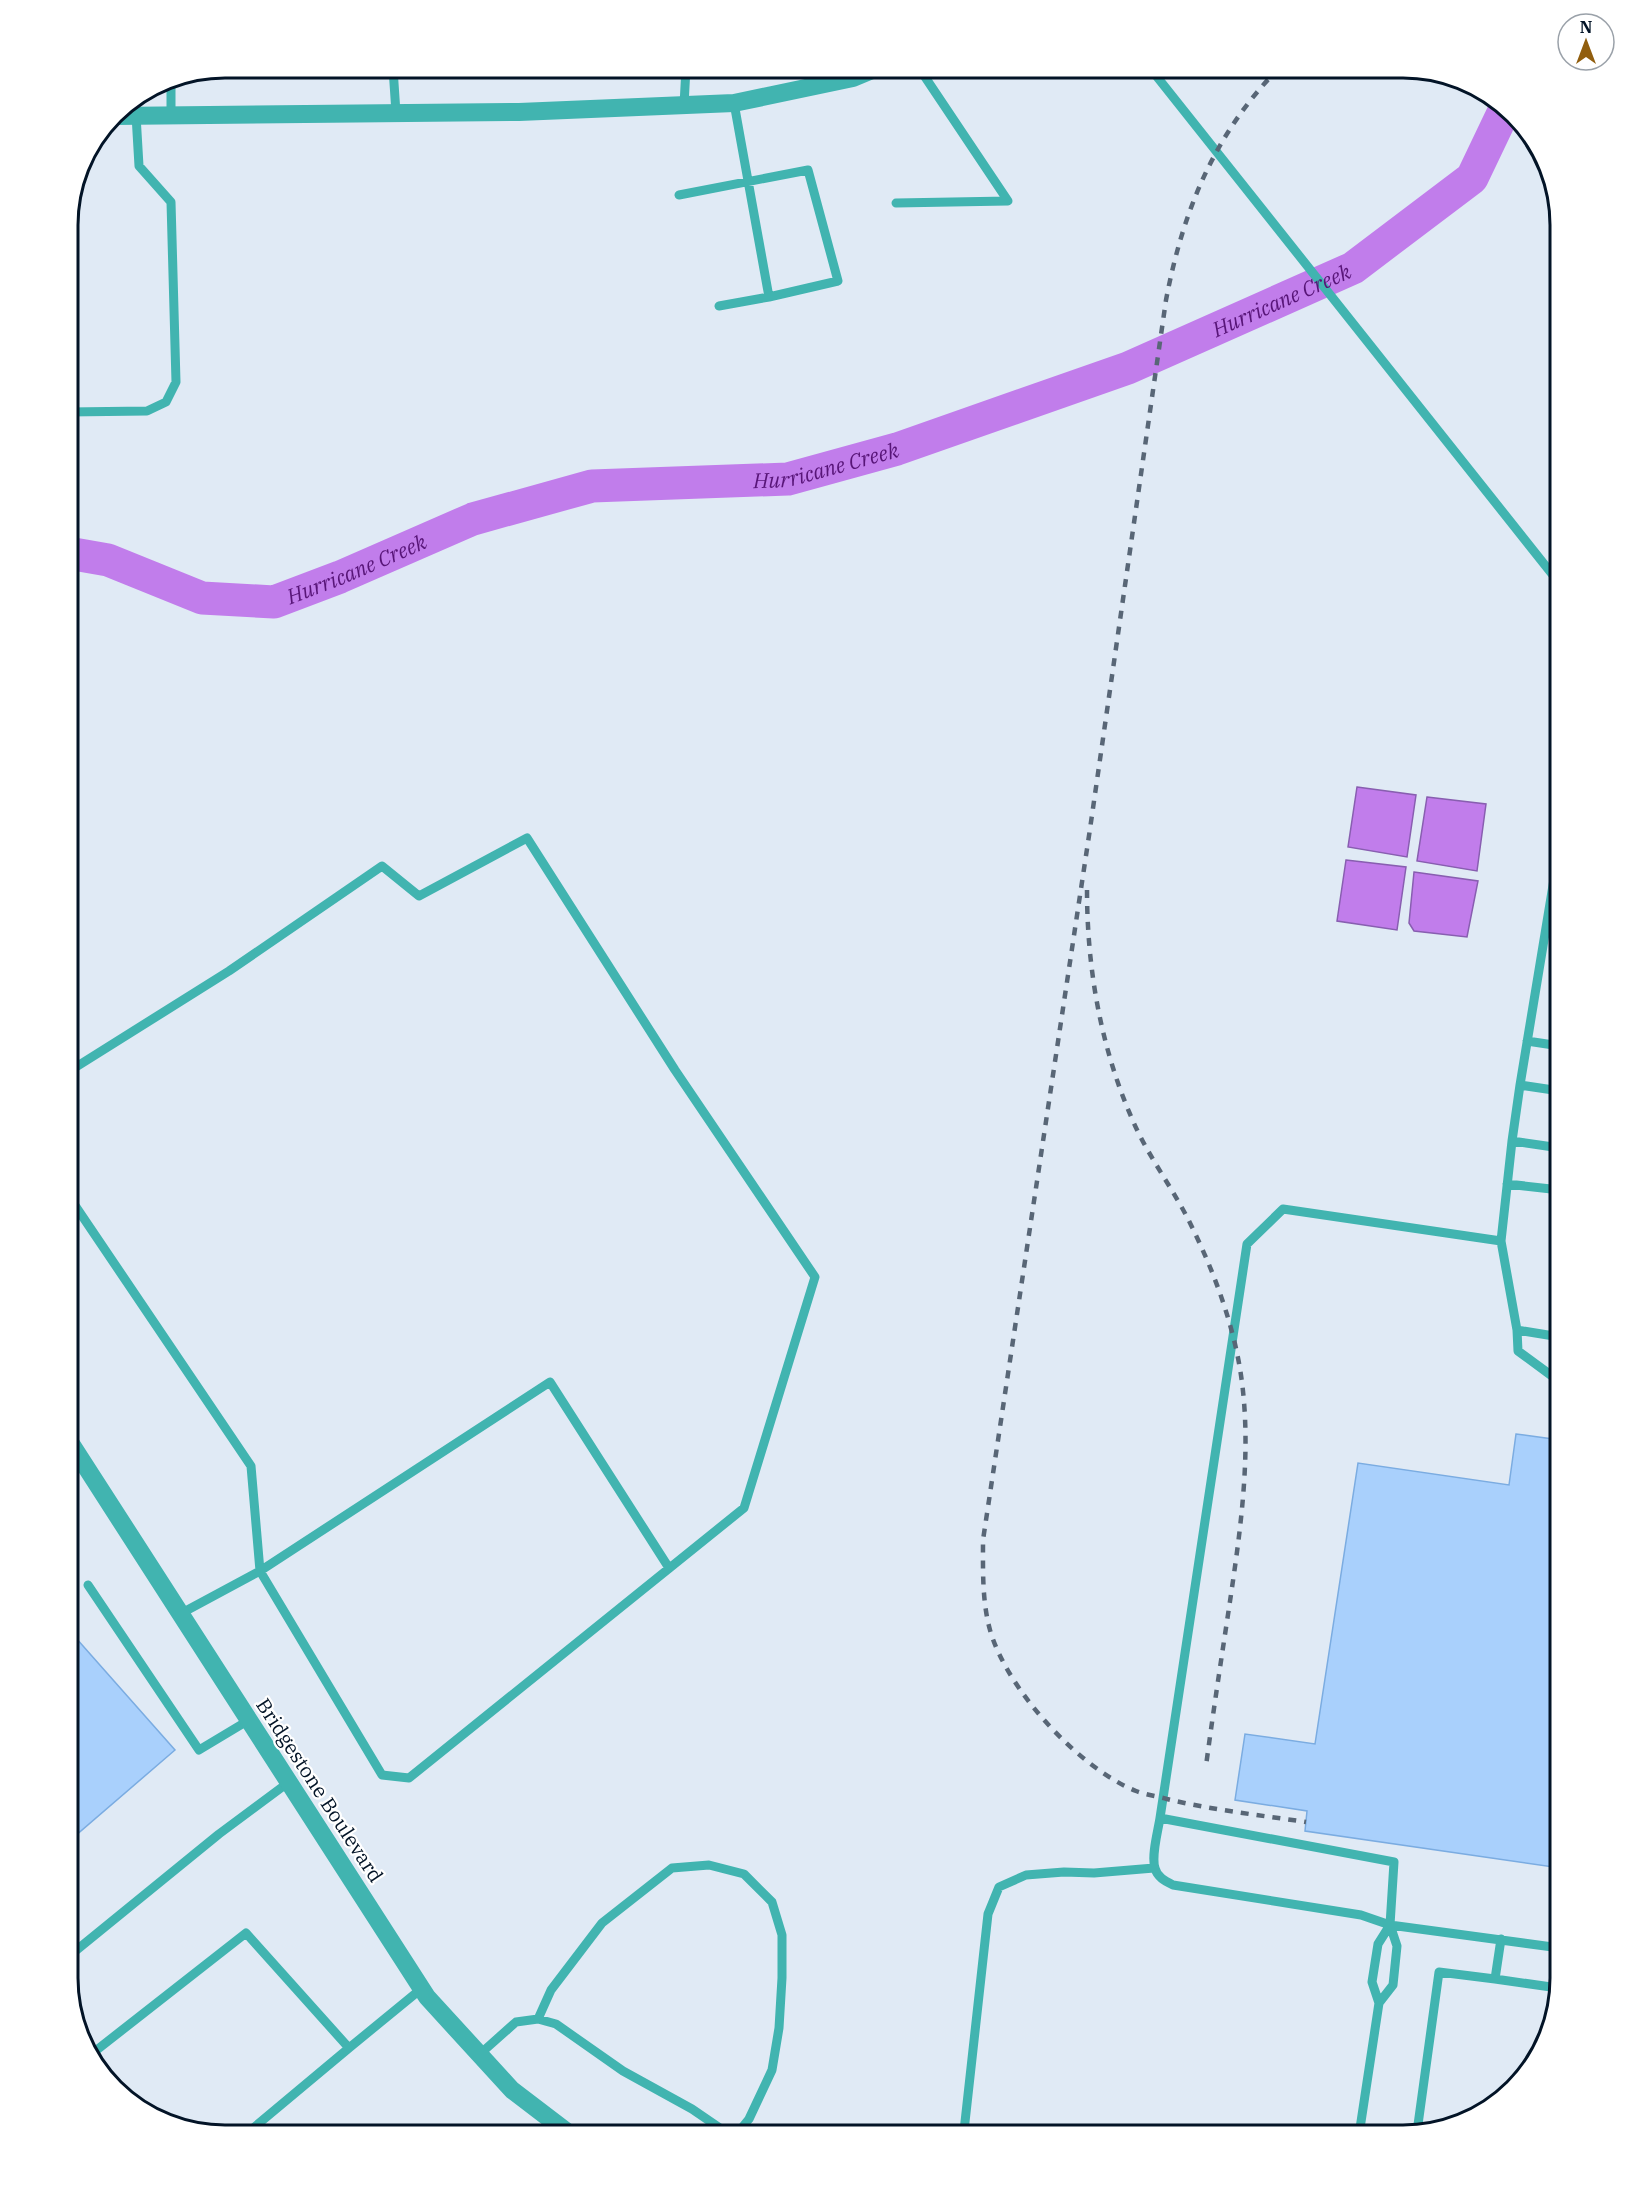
<svg xmlns="http://www.w3.org/2000/svg" width="1628" height="2203" font-family="'IBM Plex Serif',serif">
<style>
.water{fill:#c17deb;stroke:#885eb0;stroke-width:1.5}
.lines{fill:none;stroke-linecap:round;stroke-linejoin:round}
.river{stroke:#c17deb;stroke-width:33}
.building{fill:#a9d0fc;stroke:#7bace1;stroke-width:1.5}
.service{stroke:#41b4b0;stroke-width:9}
.minor{stroke:#41b4b0;stroke-width:18}
.rail{stroke:#586676;stroke-width:4.5;stroke-dasharray:8 8;stroke-linecap:butt}
.labels{text-anchor:middle;dominant-baseline:central;stroke-width:4.5;stroke-linejoin:round;paint-order:stroke}
.street-label{font-size:20px;fill:#031427;stroke:#fff}
.water-label{font-size:21px;font-style:italic;fill:#581578;stroke:#fff}
.rim{fill:none;stroke:#031427;stroke-width:3}
</style>
<rect width="100%" height="100%" fill="#e0eaf5"/>
<!-- water -->
<path class="water" d="M1357,787L1416,795L1407,857L1348,847Z
M1427,797L1486,804L1477,871L1417,861Z
M1346,860L1406,867L1397,930L1337,921Z
M1414,872L1478,881L1467,937L1414,931L1409,923Z"/>
<g class="lines">
<!-- river -->
<path class="river" id="s1" d="M68,553L108,560L202,598L274,602L340,577L473,519L592,486L788,479L897,449L1128,368L1353,268L1472,178L1504,111"/>
</g>
<!-- building -->
<path class="building" d="M1516,1434L1560,1440V1467L1557,1492H1560V1868L1305,1831L1307,1811L1235,1800L1245,1734L1315,1744L1358,1463L1509,1485Z
M68,1629L175,1750L68,1842Z"/>
<g class="lines">
<!-- service -->
<path class="service" d="M393,68L396,113
M1150,68L1560,584
M684,105L686,68
M171,115V78
M679,195L808,170L838,281L769,297L734,103
M896,203L1008,201L919,68
M719,306L769,297
M68,412L147,411L166,402L176,382L171,202L139,166L136,115
M1527,1041L1560,1046
M68,1072L229,971L382,866L419,896L527,838L675,1070L815,1277L744,1508L409,1778L382,1775L260,1571L180,1614
M1520,1085L1560,843
M1512,1141L1560,1148
M1507,1184L1560,1190
M68,1195L251,1466L260,1571L550,1382L669,1568
M1501,1241L1517,1330L1560,1337
M1517,1330L1518,1351L1552,1376L1560,1379
M88,1585L199,1750L249,1720
M1160,1818C1158,1831 1151,1856 1155,1868C1157,1877 1165,1881 1173,1885L1361,1915L1390,1925L1560,1948
M68,1957L219,1834L289,1782
M1495,1979L1558,1988
M1379,2003L1393,1985L1397,1946L1390,1925L1394,1862L1160,1818L1247,1244L1283,1209L1501,1241L1512,1141L1520,1085L1560,1091
M538,2019L551,1990L602,1923L672,1868L709,1865L744,1874L772,1902L782,1935V1978L779,2028L772,2070L749,2119L736,2135
M349,2048L421,1989
M480,2054L516,2022L538,2019L556,2024L623,2071L692,2109L730,2135
M89,2056L246,1933L349,2048L245,2135
M453,2129L458,2135
M1417,2132L1439,1972L1495,1979L1501,1939
M968,2135L964,2131L988,1914L999,1887L1026,1875L1064,1872L1094,1873L1154,1868
M1359,2135L1379,2003L1372,1982L1378,1944L1390,1925"/>
<!-- minor -->
<path class="minor" d="M114,116L519,112L734,103L853,78L877,68
M68,1439L427,1997L512,2090L571,2135"/>
<!-- rail -->
<path class="rail" d="M1279,68C1214,134 1183,211 1166,300L1090,829L983,1540C983,1570 982,1601 990,1630C1007,1690 1079,1768 1136,1791C1146,1795 1157,1796 1167,1799C1212,1810 1259,1815 1306,1822
M1087,890C1087,969 1101,1049 1133,1121C1148,1156 1172,1187 1189,1221C1208,1259 1224,1299 1234,1340C1256,1427 1242,1520 1229,1608C1221,1661 1213,1713 1206,1766"/>
</g>
<g class="labels">
<!-- street labels -->
<g class="street-label">
<text transform="translate(320 1790) rotate(57)">Bridgestone Boulevard</text>
</g>
<!-- water labels -->
<g class="water-label">
<text stroke="none"><textPath href="#s1" startOffset="1275">Hurricane Creek</textPath></text>
<text stroke="none"><textPath href="#s1" startOffset="789">Hurricane Creek</textPath></text>
<text stroke="none"><textPath href="#s1" startOffset="303">Hurricane Creek</textPath></text>
</g>
</g>
<!-- crop -->
<path d="M0 0H1628V2203H0ZM225 78H1403A147 147 0 0 1 1550 225V1978A147 147 0 0 1 1403 2125H225A147 147 0 0 1 78 1978V225A147 147 0 0 1 225 78Z" fill="#fff" fill-rule="evenodd"/>
<path class="rim" d="M225 78H1403A147 147 0 0 1 1550 225V1978A147 147 0 0 1 1403 2125H225A147 147 0 0 1 78 1978V225A147 147 0 0 1 225 78Z"/>
<!-- north arrow -->
<g transform="translate(1586 42)"><circle r="28" fill="#ffffff" stroke="#9aa1a9" stroke-width="1.5"/>
<path d="M0-4.5L10 22L0 15L-10 22Z" fill="#915e0e"/>
<text y="-9" font-size="16" font-weight="bold" text-anchor="middle" fill="#031427">N</text>
</g>
</svg>
